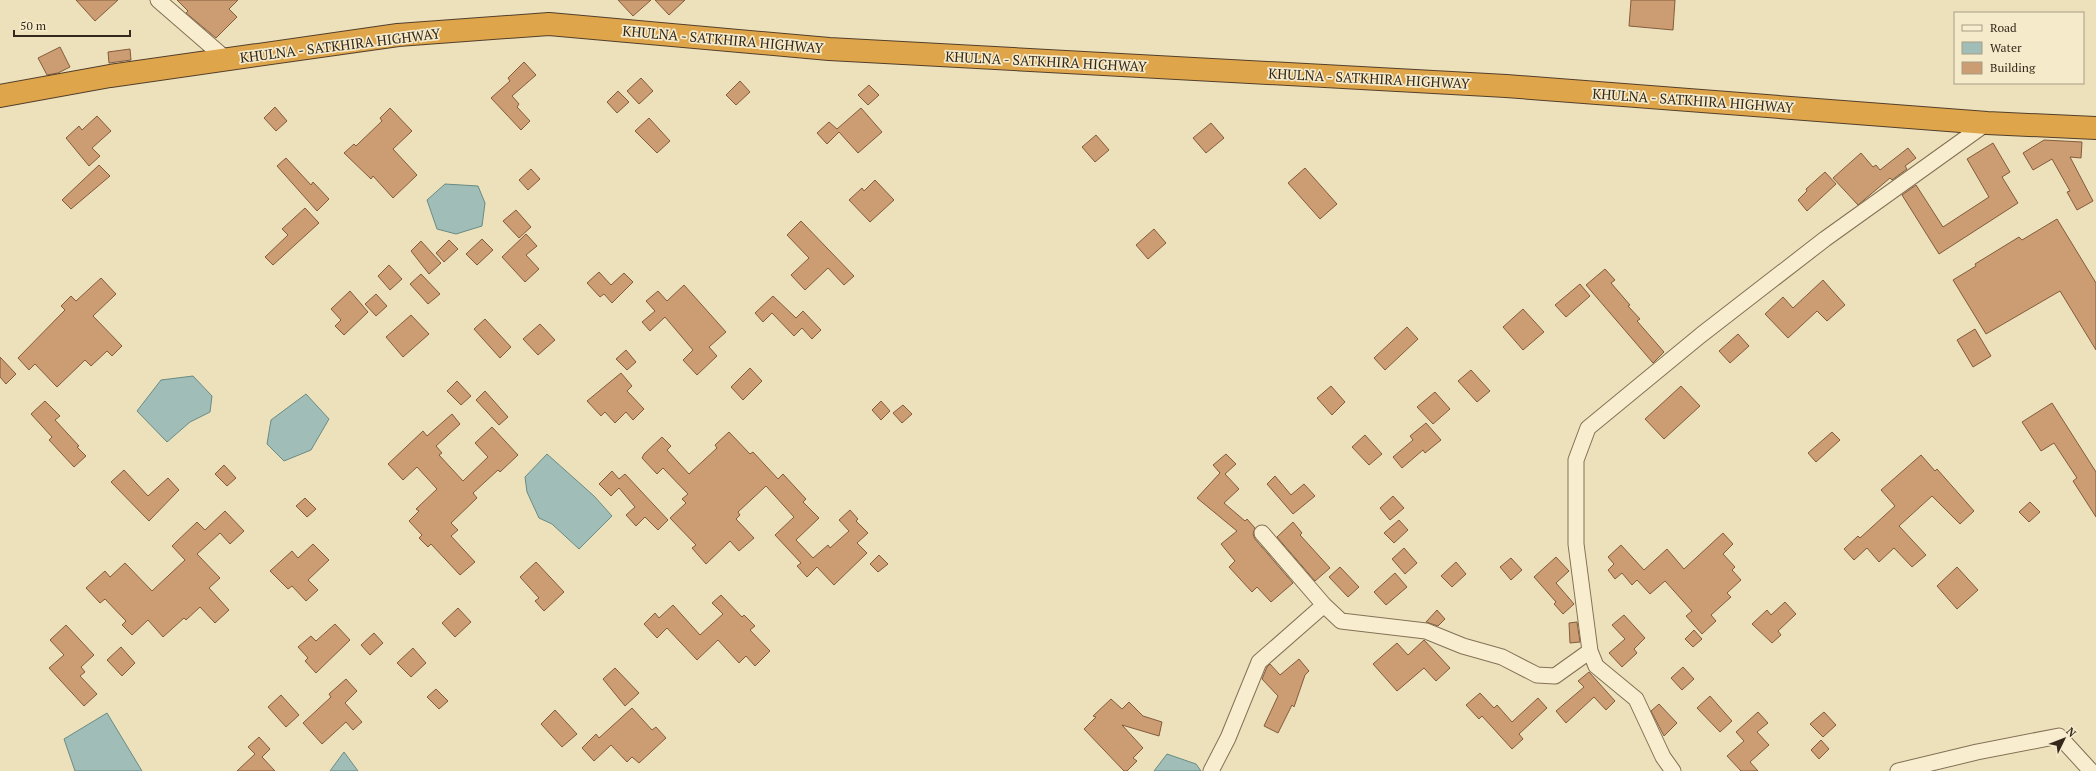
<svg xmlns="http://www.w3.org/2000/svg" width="2096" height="771" font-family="'PT Serif',serif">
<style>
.water{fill:#a0beb7;stroke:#688b84}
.building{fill:#cc9c72;stroke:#835c3c}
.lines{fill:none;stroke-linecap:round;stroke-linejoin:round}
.minor-casing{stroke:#847156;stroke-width:17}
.highway-casing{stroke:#523f2b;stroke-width:24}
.minor{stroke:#f8eecf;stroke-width:15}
.highway{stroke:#dfa54b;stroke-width:22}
.labels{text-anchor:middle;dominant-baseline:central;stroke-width:3.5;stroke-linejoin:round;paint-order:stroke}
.street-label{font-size:14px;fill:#33281b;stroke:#f5ebcb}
</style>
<rect width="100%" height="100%" fill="#ede1bc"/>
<!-- water -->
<path class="water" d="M445,184L478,186L485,203L482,226L456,234L437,229L427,200Z
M193,376L212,396L210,412L190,422L167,442L137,411L161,380Z
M306,394L329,419L311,450L284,461L267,444L271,420Z
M547,454L594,496L612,516L579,549L552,524L539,518L527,492L525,477Z
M107,713L142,771H75L64,739Z
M344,752L358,771H330Z
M1167,754L1196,764L1201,771H1154Z"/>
<!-- building -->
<path class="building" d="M76,0H118L95,21Z
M177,0H238L229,9L237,17L216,38L186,13L188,11Z
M618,0H651L633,16Z
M655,0H685L669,15Z
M1631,0H1675L1673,30L1629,26Z
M60,47L70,67L58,73L47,75L38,58Z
M130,49L131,60L109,63L108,52Z
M524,62L536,75L512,96L519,104L517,107L530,121L521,130L491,98L510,81L508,78Z
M641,78L653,91L639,104L627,91Z
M740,81L750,92L736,105L726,95Z
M869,85L879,95L868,105L858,95Z
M618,91L629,102L617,113L607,102Z
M275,107L287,121L276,131L264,118Z
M390,108L412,131L393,149L417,175L393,198L373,176L371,179L344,153L354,144L356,146L382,121L380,118Z
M861,108L882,132L858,153L839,132L827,144L817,133L829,122L837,129Z
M97,116L111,131L92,148L100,156L89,166L66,138L79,126L82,130Z
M649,118L670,141L657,153L635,131Z
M1211,123L1224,138L1206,153L1193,138Z
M1096,135L1109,150L1095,162L1082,147Z
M2044,140L2082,142L2081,158L2070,157L2093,201L2077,210L2067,192L2070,191L2052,159L2033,170L2023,153Z
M1993,143L2010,172L2002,177L2018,203L1939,254L1902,195L1916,185L1943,227L1989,197L1967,159Z
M1908,148L1916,158L1905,166L1907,169L1892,180L1890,178L1858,205L1833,178L1861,153L1873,167L1876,165L1880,170Z
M286,158L311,185L313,182L329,199L317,211L277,166Z
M99,165L110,176L71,209L62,200Z
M1305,168L1337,204L1320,219L1288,183Z
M531,169L540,179L528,190L519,180Z
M1825,172L1836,184L1807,211L1798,200L1807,191L1806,189Z
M875,180L894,200L870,222L849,200L862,188L864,191Z
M305,208L319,223L273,265L265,257L288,235L282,229Z
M516,210L531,227L519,238L503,221Z
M2057,219L2096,283V350L2060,291L1986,334L1953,280L1976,266L1975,264L2019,237L2022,240Z
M801,221L854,276L844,285L828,268L805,290L791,275L809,258L787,235Z
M1154,229L1166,243L1148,259L1136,245Z
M526,234L537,246L526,255L539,269L525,282L502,257Z
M482,239L493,250L477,265L466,254Z
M449,240L458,249L444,262L436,253Z
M421,241L441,263L429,274L411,251Z
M389,265L402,279L390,290L378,276Z
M1605,269L1615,280L1611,283L1630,305L1628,306L1640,319L1637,321L1664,352L1653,363L1586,285Z
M599,272L611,285L624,273L633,282L612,303L604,294L600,297L587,283Z
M421,274L440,294L428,304L410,284Z
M101,278L116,294L93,316L122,346L112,356L107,351L91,366L85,360L57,387L35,364L29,370L18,358L65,310L61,306L71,296L76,301Z
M1823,280L1845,305L1827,321L1817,311L1788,338L1765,314L1783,297L1793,308Z
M1580,284L1590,296L1566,317L1555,305Z
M684,285L726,332L709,347L717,356L697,375L683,360L693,350L665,317L650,331L642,322L655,311L646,301L658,291L667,301Z
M350,291L368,312L344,335L335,326L341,320L331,309Z
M376,294L387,306L376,316L365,304Z
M773,296L796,318L803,311L821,330L812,339L802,328L794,336L772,313L763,322L755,313Z
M1523,309L1544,332L1523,350L1503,327Z
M411,315L429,334L403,357L386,337Z
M485,319L511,347L500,358L474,329Z
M540,324L555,340L538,355L523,339Z
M1407,327L1418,339L1385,370L1374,358Z
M1975,329L1991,356L1973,367L1957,340Z
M1738,334L1749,346L1730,363L1719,351Z
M626,350L636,362L627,370L616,359Z
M0,357L16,374L6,384L0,377Z
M750,368L762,381L743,400L731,387Z
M1471,370L1490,391L1477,402L1458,381Z
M621,373L632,386L627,391L644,409L633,420L626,412L615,423L605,412L601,416L587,401Z
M457,381L471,396L461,405L447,391Z
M1331,386L1345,402L1332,415L1317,398Z
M1681,386L1700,406L1664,439L1645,419Z
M485,391L508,417L499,425L476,400Z
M1435,392L1450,409L1433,424L1417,407Z
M45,401L60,416L55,420L79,446L77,447L86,456L74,467L49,440L52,437L31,414Z
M881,401L890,411L881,420L872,410Z
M2052,403L2096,472V517L2073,481L2077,478L2054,443L2041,451L2022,422Z
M903,405L912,414L902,423L893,413Z
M452,414L460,424L436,446L442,453L439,455L463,481L488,457L475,443L492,427L518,455L500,472L498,470L473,493L477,498L451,523L458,530L451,536L475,562L460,575L431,544L428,547L419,538L422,535L409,521L419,511L416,509L437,489L417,467L403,480L388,464L423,431L427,436Z
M1426,423L1441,440L1425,453L1423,450L1402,468L1393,457L1413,440L1410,436Z
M729,432L750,454L753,452L778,479L783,474L806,499L803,502L819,518L796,540L813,558L828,545L830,548L849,531L839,520L850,510L858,519L856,521L868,533L857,543L867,553L834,585L817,567L807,577L797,566L801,563L775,535L794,517L766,486L738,512L740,515L736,519L754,538L739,551L730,541L706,564L692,548L696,545L670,518L686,503L682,499L688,494L663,468L657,474L642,458L644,454L662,437L671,446L667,450L689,474L717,448L715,445Z
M1832,432L1840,440L1816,462L1808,453Z
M1365,435L1382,454L1369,465L1352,447Z
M1226,454L1236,464L1225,474L1239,489L1224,503L1245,521L1247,519L1255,528L1253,534L1255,539L1293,583L1271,602L1257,587L1252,592L1229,567L1235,561L1221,544L1237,531L1197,498L1220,473L1213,465Z
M1921,455L1935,471L1937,469L1974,511L1960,524L1932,496L1899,526L1926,555L1912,567L1894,548L1879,562L1867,548L1854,560L1844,549L1858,536L1860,538L1895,506L1881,490Z
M224,465L236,478L227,486L215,474Z
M124,470L148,496L168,478L179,490L149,521L111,482Z
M612,471L619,479L625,474L668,520L658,530L645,517L636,526L626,515L635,507L619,488L611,496L599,484Z
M1275,476L1291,495L1304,484L1315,496L1293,514L1267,484Z
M1393,496L1404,508L1390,520L1380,508Z
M305,498L316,509L307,517L296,506Z
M2030,502L2040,512L2029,522L2019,512Z
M225,511L244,531L230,544L220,533L197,554L220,578L209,588L229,610L215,623L200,607L186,620L184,618L163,637L148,620L132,635L122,625L126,621L105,599L100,603L86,588L105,571L110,577L125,563L152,591L185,560L172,546L197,522L205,530Z
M1399,520L1408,530L1394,543L1384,533Z
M1293,522L1302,533L1300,535L1330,568L1315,581L1277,537Z
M1723,533L1733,544L1723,554L1735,567L1732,570L1741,580L1727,593L1731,597L1711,615L1716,621L1702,634L1686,616L1692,611L1665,581L1650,594L1637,580L1632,585L1622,573L1615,579L1608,570L1614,564L1608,557L1621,545L1644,570L1667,549L1684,569Z
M313,544L329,560L308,580L318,590L306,601L292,586L288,589L270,571L292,551L298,558Z
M1404,548L1417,563L1405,574L1392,559Z
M879,555L888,564L878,572L870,564Z
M1556,557L1569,571L1556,583L1574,604L1563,614L1554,604L1556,602L1534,577Z
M1511,558L1522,570L1511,580L1500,567Z
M536,562L564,592L544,611L535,601L539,598L520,577Z
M1456,562L1466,574L1452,587L1441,576Z
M1340,567L1359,587L1348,597L1329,577Z
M1957,567L1978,590L1957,609L1937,586Z
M1395,573L1407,587L1386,605L1374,592Z
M721,595L742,617L744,615L755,626L750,630L770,651L755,666L746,656L739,663L718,640L697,660L667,628L657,638L644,624L655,613L659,618L673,605L700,635L723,614L712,603Z
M1785,602L1796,614L1778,631L1781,635L1772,643L1752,624L1767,610L1771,615Z
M458,608L471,622L455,637L442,623Z
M1437,610L1445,619L1438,626L1426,622Z
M1624,615L1645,638L1634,649L1637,653L1622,667L1609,653L1625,639L1612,625Z
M1577,622L1580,642L1570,643L1569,623Z
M335,624L350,640L316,673L305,661L308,658L298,647L311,636L316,641Z
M66,625L94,655L81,667L85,672L80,676L97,694L84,706L49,668L64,655L50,640Z
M1694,630L1702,639L1693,647L1685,639Z
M374,633L383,643L370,655L361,645Z
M1424,640L1450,668L1436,681L1424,668L1397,691L1373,664L1397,643L1408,655Z
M121,647L135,663L122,676L107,660Z
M413,648L426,663L411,677L397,663Z
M1299,659L1309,671L1305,675L1294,707L1292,705L1278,733L1264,726L1278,696L1262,679L1267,667L1270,664L1280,675Z
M1683,667L1694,679L1682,690L1671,678Z
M615,668L639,693L625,706L603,679Z
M1589,672L1615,701L1606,710L1594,697L1566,723L1556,711L1584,687L1578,681Z
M346,679L357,691L345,703L362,722L353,730L346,722L322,744L303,723L331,697L329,694Z
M436,689L448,701L439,709L427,697Z
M1480,693L1494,708L1497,705L1512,722L1538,698L1547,708L1519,734L1523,739L1512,749L1482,716L1479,719L1466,705Z
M281,695L299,715L286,727L268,707Z
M1710,696L1732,721L1720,732L1697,708Z
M1111,699L1122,709L1129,702L1143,716L1162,722L1159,736L1122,725L1143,748L1133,758L1137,761L1127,771H1124L1084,729L1096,717L1093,716Z
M1659,704L1677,723L1664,736L1651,711Z
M632,708L652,730L656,727L666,738L639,763L632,757L627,762L611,745L594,761L582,748L596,734L599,738Z
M555,710L577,734L562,747L541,724Z
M1758,712L1768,723L1757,732L1769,745L1750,762L1758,771H1741L1727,756L1744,741L1736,732Z
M1824,712L1836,725L1823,737L1810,724Z
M259,737L270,749L262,757L275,771H237L255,754L248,747Z
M1821,740L1829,749L1819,759L1811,750Z"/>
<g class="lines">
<!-- minor casing -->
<g class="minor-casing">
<path id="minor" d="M158,0L226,59
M1262,533L1324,605L1341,621L1426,631L1463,646L1502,657L1537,675L1555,676L1590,651
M1211,771L1228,738L1259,662L1324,605
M1673,771L1663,757L1636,699L1596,666L1590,651L1576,544V460L1588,428L1701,335L1825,239L1987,123
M1898,771L1977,752L2059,736L2091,771"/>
</g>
<!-- highway casing -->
<g class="highway-casing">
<path id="highway" d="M0,96L110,76L398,35L549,24L829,49L1506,86L1987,123L2096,128"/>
</g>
<!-- minor -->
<use href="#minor" class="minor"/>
<!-- highway -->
<use href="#highway" class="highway"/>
</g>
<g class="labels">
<!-- street labels -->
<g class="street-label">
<text transform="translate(723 39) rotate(5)">KHULNA - SATKHIRA HIGHWAY</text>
<text transform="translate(340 45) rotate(-7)">KHULNA - SATKHIRA HIGHWAY</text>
<text transform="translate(1046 61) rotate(3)">KHULNA - SATKHIRA HIGHWAY</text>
<text transform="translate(1369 78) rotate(3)">KHULNA - SATKHIRA HIGHWAY</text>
<text transform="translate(1693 100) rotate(4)">KHULNA - SATKHIRA HIGHWAY</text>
</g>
</g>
<!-- legend -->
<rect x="1954" y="12" width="130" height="72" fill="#f5ebcb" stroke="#a79d85"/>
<rect x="1962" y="25" width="20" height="6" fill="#f8eecf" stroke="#a79d85"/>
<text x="1990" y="32" font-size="12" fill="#33281b">Road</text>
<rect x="1962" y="42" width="20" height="12" fill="#a0beb7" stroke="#a79d85"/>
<text x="1990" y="52" font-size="12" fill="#33281b">Water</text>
<rect x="1962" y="62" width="20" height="12" fill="#cc9c72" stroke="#a79d85"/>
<text x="1990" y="72" font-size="12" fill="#33281b">Building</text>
<!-- north arrow -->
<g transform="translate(2064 739) rotate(47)" stroke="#f5ebcb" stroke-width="3" paint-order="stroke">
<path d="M0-3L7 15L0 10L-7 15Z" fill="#33281b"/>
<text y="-6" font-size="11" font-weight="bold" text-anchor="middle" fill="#33281b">N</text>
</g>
<!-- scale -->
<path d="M14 30v6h116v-6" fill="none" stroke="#33281b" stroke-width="2"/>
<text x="20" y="30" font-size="12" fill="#33281b" stroke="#f5ebcb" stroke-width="3" paint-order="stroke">50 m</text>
</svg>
